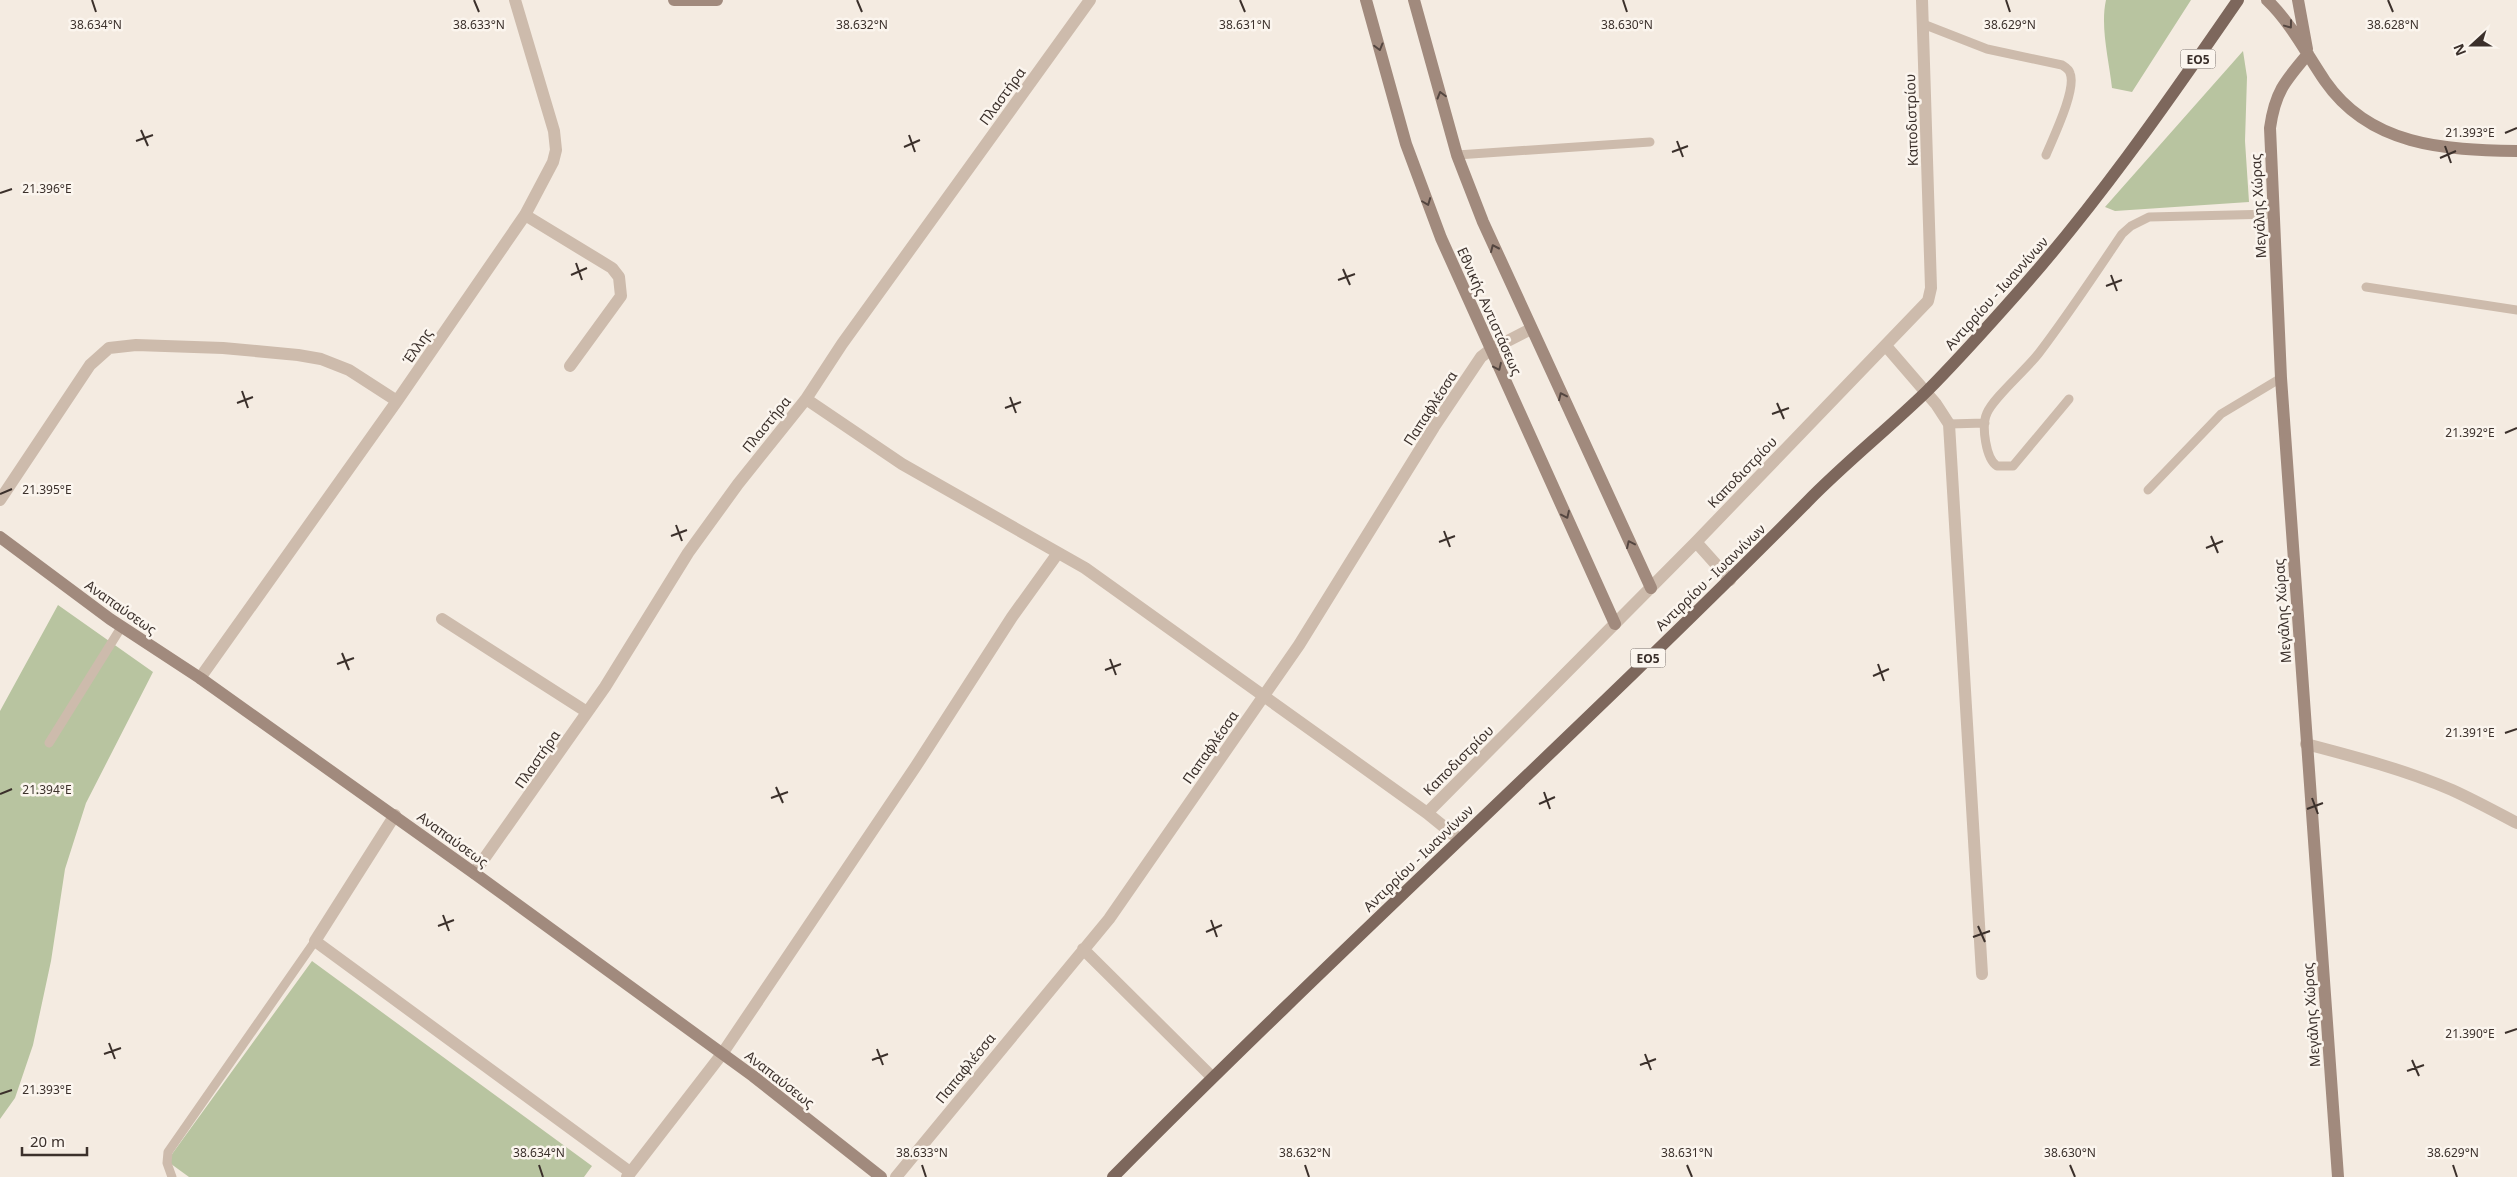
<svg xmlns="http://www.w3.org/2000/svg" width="2517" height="1177" font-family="'Noto Sans',sans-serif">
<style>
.green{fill:#b8c4a0}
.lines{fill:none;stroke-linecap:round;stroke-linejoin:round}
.lane{stroke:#cdbbac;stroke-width:9}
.street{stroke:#cdbbac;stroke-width:12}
.secondary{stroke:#a18a7d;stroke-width:12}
.primary{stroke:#7d675c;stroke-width:12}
.oneway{stroke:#544640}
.ticks{fill:none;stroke:#3b302b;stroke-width:2}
.labels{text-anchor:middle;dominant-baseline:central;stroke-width:5;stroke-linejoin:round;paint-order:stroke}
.shield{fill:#fbf5ee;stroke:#756b66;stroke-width:1}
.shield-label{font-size:12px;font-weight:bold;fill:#3b302b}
.street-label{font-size:14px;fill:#3b302b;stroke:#fbf5ee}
.ticks-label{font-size:12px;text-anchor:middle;fill:#3b302b;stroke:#fbf5ee;stroke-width:5;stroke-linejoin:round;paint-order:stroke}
</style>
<rect width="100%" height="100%" fill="#f4ebe1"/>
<!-- green -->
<path class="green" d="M2106,0H2191L2132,92L2112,88C2109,60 2100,27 2106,0Z
M2243,51L2247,77L2245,141L2249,202L2115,211L2105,207Z
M58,605L153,672L86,803L65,869L51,961L33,1045L15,1098L0,1119V711Z
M312,961L592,1166L584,1177H189L167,1161Z"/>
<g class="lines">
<!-- lane -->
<path class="lane" d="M1923,24L1987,49L2062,65C2065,67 2069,69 2070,73C2077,89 2053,138 2046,155
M1457,155L1650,142
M2366,287L2517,310
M2069,399L2013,466H1997C1986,459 1981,426 1987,413C1993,398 2027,369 2039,353C2068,315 2095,274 2122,234L2131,226L2149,217L2274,214
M1949,424L1985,423
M2148,490L2221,414L2281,378
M49,743L122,626
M172,1177L167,1163L168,1152L315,941"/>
<!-- street -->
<path class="street" d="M525,215L612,268L619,277L621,296L570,366
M1886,346L1936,404L1949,424L1982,974
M806,399L902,464L1085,568L1427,813L1459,839
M0,500L90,365L109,348L136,345L223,348L298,355L321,359L349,370L397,401
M1696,542L1730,580
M442,619L587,712
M200,678L397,401L525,215L553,162L556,150L554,131L515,0
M2306,744C2356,757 2405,770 2452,790C2474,800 2496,812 2517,823
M1427,813L1696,542L1928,301L1931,288L1922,0
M395,815L315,941L630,1172
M474,873L605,687L688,553L738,484L806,399L842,344L1090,0
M1083,949L1212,1077
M627,1177L722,1054L916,766L1012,617L1058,553
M896,1177L1109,919L1299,645L1434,427L1481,357L1490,350L1531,329"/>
<!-- secondary -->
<path class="secondary" d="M674,0H717
M1366,0L1406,144L1441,238L1615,624
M1414,0L1457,155L1483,222L1651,588
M2267,0C2291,23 2306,53 2325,81C2370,146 2444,150 2517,151
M2298,0L2307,49
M2308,54C2285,81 2275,92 2270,128L2281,378L2338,1177
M0,537L110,619L200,678L474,873L753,1076L881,1177"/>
<!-- primary -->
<path class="primary" d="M1113,1177C1340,948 1580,731 1807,502C1845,463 1888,429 1927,391C1954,364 1980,335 2005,307C2092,211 2165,106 2238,0"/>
</g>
<!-- one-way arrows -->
<defs><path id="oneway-chevron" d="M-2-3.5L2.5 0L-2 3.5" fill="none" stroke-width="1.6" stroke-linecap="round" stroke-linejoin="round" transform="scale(1.25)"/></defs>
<g class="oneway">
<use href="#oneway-chevron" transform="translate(2289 25) rotate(53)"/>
<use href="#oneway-chevron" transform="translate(1379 47) rotate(75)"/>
<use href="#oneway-chevron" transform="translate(1441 95) rotate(-106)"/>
<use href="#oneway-chevron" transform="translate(1427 202) rotate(69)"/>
<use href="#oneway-chevron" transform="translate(1494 248) rotate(-114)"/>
<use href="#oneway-chevron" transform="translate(1498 367) rotate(65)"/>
<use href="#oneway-chevron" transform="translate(1562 396) rotate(-115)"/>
<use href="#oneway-chevron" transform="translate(1566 515) rotate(65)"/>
<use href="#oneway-chevron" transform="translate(1630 544) rotate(-115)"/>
</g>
<!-- ticks -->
<path class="ticks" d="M92,0L96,12M474,0L479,12M857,0L862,12M1240,0L1245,12M1623,0L1627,12M2006,0L2010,12M2388,0L2393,12M141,130L148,146M2505,133L2517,128M909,135L915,152M136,141L153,135M1677,141L1683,157M2445,146L2451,163M904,147L920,140M1672,152L1688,146M2440,158L2456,151M0,193L12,189M576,263L582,280M1343,269L1350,285M571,275L587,268M2111,275L2117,291M1338,280L1355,274M2106,286L2122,280M242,391L248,408M1010,397L1016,413M237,403L253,397M1777,403L1784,419M1005,408L1021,402M1772,414L1789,408M2505,433L2517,428M0,494L12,489M676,525L682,541M1444,531L1450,547M671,536L687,530M2211,536L2218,553M1439,542L1455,536M2206,548L2223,541M342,653L349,670M1110,659L1116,675M337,664L354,658M1878,664L1884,681M1105,670L1121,664M1873,676L1889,669M2505,733L2517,729M776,787L783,803M1544,792L1550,809M0,794L12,789M771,798L788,792M2312,798L2318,814M1539,804L1555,797M2307,809L2323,803M443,915L449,931M1211,920L1217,937M438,926L454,920M1978,926L1985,942M1206,932L1222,925M1973,937L1990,931M2505,1033L2517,1029M109,1043L115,1059M877,1049L883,1065M104,1054L121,1048M1645,1054L1651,1070M872,1060L888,1054M2412,1060L2419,1076M1640,1065L1656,1059M2407,1071L2424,1065M0,1094L12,1090M539,1165L543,1177M922,1165L926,1177M1305,1165L1309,1177M1687,1165L1692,1177M2070,1165L2075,1177M2453,1165L2457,1177"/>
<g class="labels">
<!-- shield labels -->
<g class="shield">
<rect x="2180.5" y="49.5" width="35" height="19" rx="4"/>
<rect x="1630.5" y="648.5" width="35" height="19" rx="4"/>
</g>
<g class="shield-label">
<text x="2198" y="59">ΕΟ5</text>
<text x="1648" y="658">ΕΟ5</text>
</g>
<!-- street labels -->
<g class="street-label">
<text transform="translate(1002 96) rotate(-54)">Πλαστήρα</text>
<text transform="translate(1911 120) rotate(-92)">Καποδιστρίου</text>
<text transform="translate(2258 206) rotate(-93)">Μεγάλης Χώρας</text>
<text transform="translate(1996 293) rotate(-48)">Αντιρρίου - Ιωαννίνων</text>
<text transform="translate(1490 311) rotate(66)">Εθνικής Αντιστάσεως</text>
<text transform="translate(417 346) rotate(-55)">Έλλης</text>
<text transform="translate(1430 408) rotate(-57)">Παπαφλέσσα</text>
<text transform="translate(766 424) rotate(-51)">Πλαστήρα</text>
<text transform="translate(1742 472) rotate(-46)">Καποδιστρίου</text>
<text transform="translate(1710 577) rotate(-44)">Αντιρρίου - Ιωαννίνων</text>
<text transform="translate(121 607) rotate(35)">Αναπαύσεως</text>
<text transform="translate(2282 611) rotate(-94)">Μεγάλης Χώρας</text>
<text transform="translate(1210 747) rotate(-55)">Παπαφλέσσα</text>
<text transform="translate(537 759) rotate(-55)">Πλαστήρα</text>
<text transform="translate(1458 760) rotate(-45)">Καποδιστρίου</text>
<text transform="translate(453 839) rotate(36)">Αναπαύσεως</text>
<text transform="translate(1418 858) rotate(-44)">Αντιρρίου - Ιωαννίνων</text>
<text transform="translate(2311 1015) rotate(-94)">Μεγάλης Χώρας</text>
<text transform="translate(965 1068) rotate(-51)">Παπαφλέσσα</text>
<text transform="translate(780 1079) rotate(38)">Αναπαύσεως</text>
</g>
</g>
<g class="ticks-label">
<text x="96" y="29">38.634°N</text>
<text x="479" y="29">38.633°N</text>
<text x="862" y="29">38.632°N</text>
<text x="1245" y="29">38.631°N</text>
<text x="1627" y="29">38.630°N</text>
<text x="2010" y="29">38.629°N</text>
<text x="2393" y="29">38.628°N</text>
<text x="2470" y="137">21.393°E</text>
<text x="47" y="193">21.396°E</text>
<text x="2470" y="437">21.392°E</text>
<text x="47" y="494">21.395°E</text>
<text x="2470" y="737">21.391°E</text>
<text x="47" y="794">21.394°E</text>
<text x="2470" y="1038">21.390°E</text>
<text x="47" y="1094">21.393°E</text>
<text x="539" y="1157">38.634°N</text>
<text x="922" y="1157">38.633°N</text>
<text x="1305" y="1157">38.632°N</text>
<text x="1687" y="1157">38.631°N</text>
<text x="2070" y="1157">38.630°N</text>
<text x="2453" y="1157">38.629°N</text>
</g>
<!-- north arrow -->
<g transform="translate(2472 45) rotate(249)" stroke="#fbf5ee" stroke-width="4" paint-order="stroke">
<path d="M0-4L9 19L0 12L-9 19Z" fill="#3b302b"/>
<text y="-8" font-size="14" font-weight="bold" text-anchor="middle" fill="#3b302b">N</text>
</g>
<!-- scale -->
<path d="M22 1147v8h65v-8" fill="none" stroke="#3b302b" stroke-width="2.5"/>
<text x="30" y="1147" font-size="15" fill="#3b302b" stroke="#fbf5ee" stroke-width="4" paint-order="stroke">20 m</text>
</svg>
